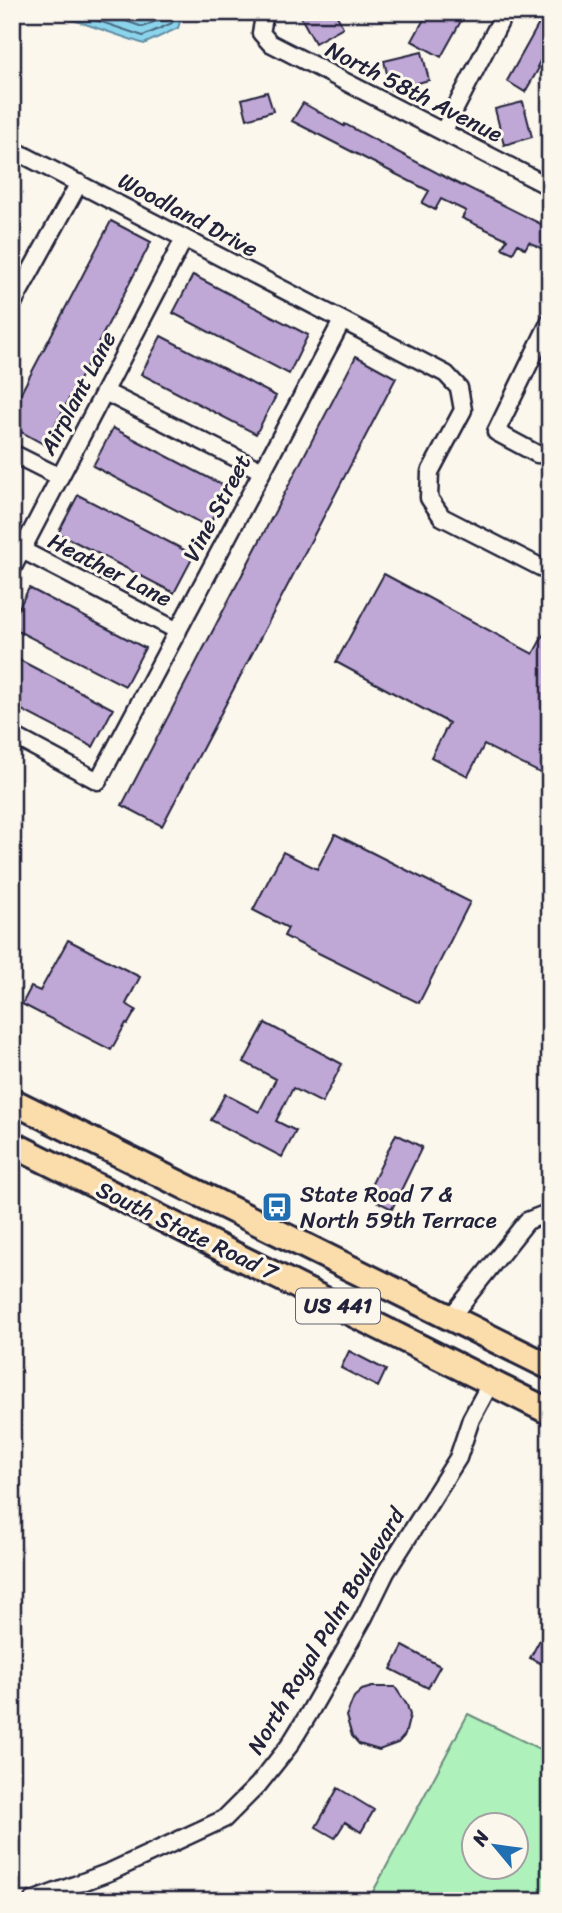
<svg xmlns="http://www.w3.org/2000/svg" width="562" height="1913" font-family="Sriracha,sans-serif">
<style>
.green{fill:#aef1bb;stroke:#688a7b;stroke-width:2;fill-rule:evenodd}
.water{fill:#8bd5ec;stroke:#618da5;stroke-width:2}
.lines{fill:none;stroke-linecap:round;stroke-linejoin:round}
.shore{stroke:#4c6a82;stroke-width:2}
.building{fill:#bfa7d6;stroke:#22223b;stroke-width:2}
.street-casing{stroke:#22223b;stroke-width:21}
.primary-casing{stroke:#22223b;stroke-width:30}
.street{stroke:#fbf7ec;stroke-width:16}
.primary{stroke:#fbddab;stroke-width:24}
.labels{text-anchor:middle;dominant-baseline:central;stroke-width:6;stroke-linejoin:round;paint-order:stroke}
.shield{fill:#fbf7ec;stroke:#636270;stroke-width:2}
.shield-label{font-size:21px;font-weight:bold;fill:#22223b}
.street-label{font-size:23px;fill:#22223b;stroke:#fbf7ec}
.poi-label{font-size:23px;fill:#22223b;stroke:#fbf7ec;text-anchor:start}
</style>
<rect width="100%" height="100%" fill="#fbf7ec"/>
<filter id="ink" filterUnits="userSpaceOnUse"><feTurbulence type="fractalNoise" baseFrequency=".0143" numOctaves="2"/><feDisplacementMap in="SourceGraphic" scale="14" xChannelSelector="R" yChannelSelector="G"/><feConvolveMatrix kernelMatrix="1 2 1 2 8 2 1 2 1" color-interpolation-filters="sRGB"/></filter>
<g filter="url(#ink)">
<!-- green -->
<path class="green" d="M468,1714L550,1754V1901H368ZM475,1826H516V1868H475Z"/>
<!-- water -->
<path class="water" d="M50,12H183L178,28L144,44Z"/>
<g class="lines">
<!-- shore -->
<path class="shore" d="M72,12L143,36L172,23L176,12
M99,12L143,27L164,17L167,12"/>
</g>
<!-- building -->
<path class="building" d="M298,12H335L343,27L315,43Z
M428,12H466L441,57L412,41Z
M541,20L550,25V42L537,67L539,68L525,92L507,81Z
M422,52L429,80L391,90L384,61Z
M267,92L273,111L247,119L242,99Z
M523,102L532,137L504,145L495,109Z
M303,103L344,126L345,124L462,186L463,185L539,223L550,231V253L529,242L525,249L518,244L513,253L502,248L507,239L462,218L466,211L441,199L435,210L422,203L429,191L292,121Z
M111,221L151,242L45,445L12,427V410Z
M193,275L308,335L289,374L173,313Z
M161,336L276,396L256,434L141,374Z
M356,356L396,378L162,826L122,805Z
M113,428L228,488L208,527L93,466Z
M78,495L194,555L174,593L58,533Z
M384,574L533,654L550,623V778L484,745L468,776L431,757L449,723L336,662Z
M29,588L145,648L125,686L12,628V621Z
M12,656L113,709L93,747L12,705Z
M335,834L470,902L419,1003L284,936L288,928L253,910L283,852L317,869Z
M68,940L140,977L126,1004L136,1010L128,1024L126,1023L111,1050L22,1004L31,987L40,991Z
M265,1023L342,1064L322,1103L293,1088L276,1121L296,1131L282,1157L211,1120L225,1094L259,1112L276,1079L244,1062Z
M396,1134L422,1147L392,1209L366,1196Z
M349,1351L386,1370L378,1387L341,1368Z
M550,1621V1668L530,1658Z
M403,1646L440,1666L428,1688L391,1669Z
M372,1687H395L407,1705L410,1715L405,1735L398,1743L379,1750L359,1744L352,1736L346,1716L354,1697L362,1690Z
M338,1788L374,1810L361,1832L345,1822L335,1838L316,1827Z"/>
<g class="lines">
<!-- street casing -->
<g class="street-casing">
<path id="street" d="M265,12L261,33L270,43L550,187
M443,132L505,12
M12,149L446,374L459,388L463,410L430,472L429,498L442,517L550,572
M12,305L79,183
M550,321L496,432L537,454L550,455
M105,392L262,471
M12,453L60,477
M22,550L178,631
M12,569L184,239
M12,735L98,781L342,321
M450,1318L527,1221L550,1212
M32,1901L112,1871L224,1819L258,1785L289,1746L308,1715L364,1617L386,1572L458,1458L471,1419L491,1382"/>
</g>
<!-- primary casing -->
<g class="primary-casing">
<path id="primary" d="M12,1101L550,1367
M12,1144L550,1412"/>
</g>
<!-- street -->
<use href="#street" class="street"/>
<!-- primary -->
<use href="#primary" class="primary"/>
</g>
</g>
<!-- icons -->
<defs>
<g id="bus-square" transform="scale(1.575)"><rect x="-9" y="-9" width="18" height="18" rx="4" fill="#1f6fb2" stroke="#fbf7ec"/><path d="M-5-6H5V4H4V6H2V4H-2V6H-4V4H-5ZM-3.5-4V0h7V-4ZM-3.5 1.2v1.5H-2V1.2ZM2 1.2v1.5H3.5V1.2Z" fill="#fff"/></g>
</defs>
<g fill-rule="evenodd">
<use href="#bus-square" x="277" y="1207"/>
</g>
<g class="labels">
<!-- shield labels -->
<rect class="shield" x="296" y="1288.5" width="84" height="35" rx="5"/>
<g class="shield-label">
<text x="338" y="1306">US 441</text>
</g>
<!-- street labels -->
<g class="street-label">
<text transform="translate(414 92) rotate(27)">North 58th Avenue</text>
<text transform="translate(188 215) rotate(28)">Woodland Drive</text>
<text transform="translate(78 393) rotate(-62)">Airplant Lane</text>
<text transform="translate(217 508) rotate(-62)">Vine Street</text>
<text transform="translate(110 570) rotate(27)">Heather Lane</text>
<text transform="translate(187 1231) rotate(26)">South State Road 7</text>
<text transform="translate(326 1631) rotate(-59)">North Royal Palm Boulevard</text>
</g>
<!-- poi labels -->
<g class="poi-label">
<text x="300" y="1194">State Road 7 &amp;<tspan x="300" dy="26">North 59th Terrace</tspan></text>
</g>
</g>
<!-- margin -->
<rect width="562" height="1913" fill="none" stroke="#fbf7ec" stroke-width="42"/>
<rect x="21" y="21" width="520" height="1871" fill="none" stroke="#22223b" stroke-width="2.5" filter="url(#ink)"/>
<!-- north arrow -->
<g transform="translate(495 1846) rotate(299)"><circle r="33" fill="#fbf7ec" stroke="#a4a2a5" stroke-width="2"/>
<path d="M0-5L12 26L0 18L-12 26Z" fill="#1f6fb2"/>
<text y="-10" font-size="19" font-weight="bold" text-anchor="middle" fill="#22223b">N</text>
</g>
</svg>
